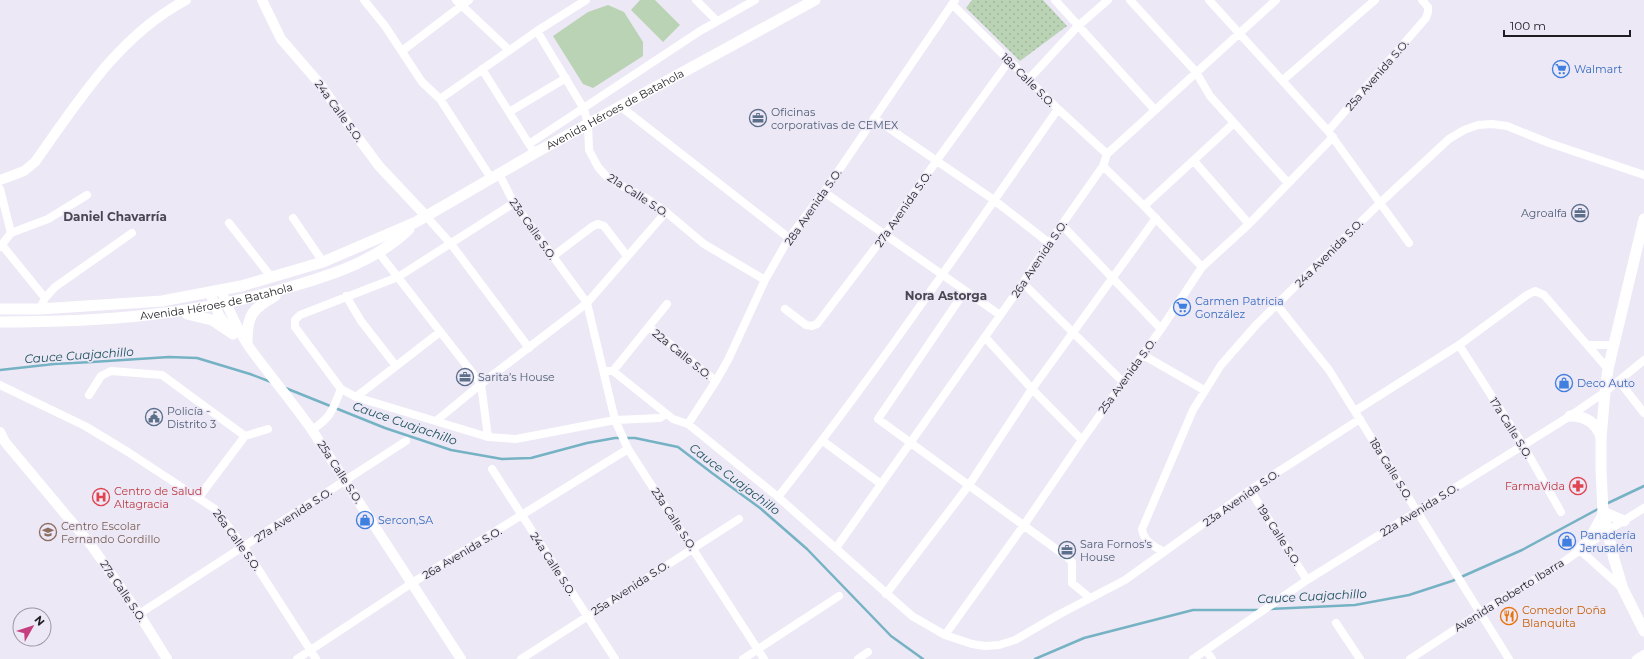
<svg xmlns="http://www.w3.org/2000/svg" width="1644" height="659" font-family="Montserrat,sans-serif">
<style>
.grass{fill:url(#grass-dots)}
.pitch{fill:#b9d3b4}
.lines{fill:none;stroke-linecap:round;stroke-linejoin:round}
.stream{stroke:#75b2c3;stroke-width:2.5}
.minor{stroke:#fff;stroke-width:8}
.tertiary{stroke:#fff;stroke-width:10}
.secondary{stroke:#fff;stroke-width:11}
.labels{text-anchor:middle;dominant-baseline:central;stroke-width:3;stroke-linejoin:round;paint-order:stroke}
.shop-label{font-size:11px;fill:#366cbe;stroke:#ede8f6;text-anchor:start}
.street-label{font-size:11px;fill:#1f1d22;stroke:#ede8f6}
.service-label{font-size:11px;fill:#4e5e75;stroke:#ede8f6;text-anchor:start}
.health-label{font-size:11px;fill:#be3a42;stroke:#ede8f6;text-anchor:end}
.education-label{font-size:11px;fill:#785e54;stroke:#ede8f6;text-anchor:start}
.food-label{font-size:11px;fill:#c56008;stroke:#ede8f6;text-anchor:start}
.neighbourhood-label{font-size:12px;font-weight:bold;fill:#4b4752;stroke:#ede8f6}
.water-label{font-size:12px;font-style:italic;fill:#194e5b;stroke:#ede8f6}
</style>
<defs>
<pattern id="grass-dots" width="8" height="8" patternUnits="userSpaceOnUse"><rect width="8" height="8" fill="#b9d3b4"/><path d="M2 2h.1M6 6h.1" fill="none" stroke="#9fb59a" stroke-width="1.8" stroke-linecap="round"/></pattern>
</defs>
<rect width="100%" height="100%" fill="#ede8f6"/>
<!-- grass -->
<path class="grass" d="M972,0H1043L1067,26L1020,61L966,8Z"/>
<!-- pitch -->
<path class="pitch" d="M640,0H655L680,25L663,42L631,10Z
M608,5L624,12L643,42V56L593,88L583,84L553,36L588,12Z"/>
<g class="lines">
<!-- stream -->
<path class="stream" d="M0,370L54,364L92,362L169,357L197,358L250,374L271,382
M283,387L385,428L451,450L502,459L531,458L587,443L615,438H635L678,447L712,473L760,508L807,549L891,636L923,659
M1606,504L1644,486
M1270,609L1355,605L1409,595L1452,581L1522,550L1600,508
M1035,659L1084,638L1193,610H1259"/>
<!-- minor -->
<path class="minor" d="M364,0L385,26L422,82L440,99L491,178
M456,0L509,50
M696,0L717,21
M1055,0L1154,109
M1130,0L1196,72L1210,96L1288,183
M1209,0L1328,131L1409,243
M952,4L1058,109L1107,154
M537,31L584,109L588,124L589,150L598,167L606,176L618,184L646,198L666,212L704,244L765,280
M402,51L469,0
M482,69L529,144
M1028,80L1078,26L1108,0
M1283,80L1375,0
M440,99L537,31L586,0
M620,106L789,238
M509,112L566,78
M874,118L994,200L1049,243
M1328,131L1426,18L1428,12V7L1422,0
M535,153L529,144L700,31L755,0
M1194,161L1249,224
M1103,166L1144,206L1202,267
M499,174L514,203L587,303L615,420L628,449L764,659
M0,189L11,233
M824,192L1000,315
M514,203L398,277L300,315L295,320V327L341,389L356,397L488,437L516,439L615,420L660,418L666,414
M1144,206L1234,123
M426,216L451,244L529,348
M293,218L323,262
M229,223L272,278
M1062,225L1161,329
M2,245L45,298
M0,247L11,233L48,219L87,195
M379,253L481,384L488,437
M552,257L593,226L598,224L604,226L627,256
M1023,283L1123,382
M965,291L878,419L1067,557L1072,562V583L1090,598
M346,296L361,321L396,366
M1277,305L1329,370L1509,659
M40,309L45,298L55,287L132,233
M785,309L806,325L812,326L817,324L885,235L937,160L1009,61
M649,327L716,381
M985,337L1032,389L1082,440
M1459,345L1523,445L1561,512
M1588,345H1614
M1143,355L1204,390
M604,371H613L673,419L688,424L778,497L912,616L945,635L972,644L985,646L999,645L1015,640L1058,615L1125,580L1250,490L1360,419
M613,371L667,304
M1619,381L1644,413
M0,385L85,426L128,452L215,509L244,547L316,659
M89,395L101,376L111,371L162,375L245,436L268,429
M356,397L440,332
M1355,411L1459,345L1527,295L1535,291L1544,295L1608,369
M436,421L481,384L587,303L666,212
M688,424L716,381L728,360L765,280L789,238L824,192L955,0
M312,430C332,416 332,411 341,389
M823,441L881,484
M492,469L615,659
M1250,490L1307,580
M199,497L245,436
M778,497C877,372 966,240 1058,109
M836,548L1023,283L1049,243L1103,166L1107,154L1276,0
M1580,550L1623,589
M1164,552C1154,546 1144,542 1142,529L1193,410L1221,365L1257,324L1381,202L1449,139L1464,130L1478,125L1492,124L1507,126L1549,143L1644,175
M886,594L969,485L1032,389L1156,218
M139,614L406,441
M1336,623L1360,659
M945,635L1024,525L1082,440L1161,329L1202,267L1249,224L1333,137
M1206,650L1212,659
M297,659L412,583L628,449
M521,659L739,519
M743,659L839,596
M858,659L868,652
M1193,659L1307,580L1570,416L1605,392L1644,360
M1410,659L1480,613L1559,565L1607,531L1644,508
M1636,659L1644,654"/>
<!-- tertiary -->
<path class="tertiary" d="M262,0L281,39L320,84L353,131L379,166L426,216
M0,180L24,171L35,162C78,102 118,36 186,0
M221,290C229,310 239,334 252,351C272,378 293,403 312,430L461,659
M210,293L219,315L230,331
M0,432L5,442L91,545L139,614L167,659"/>
<!-- secondary -->
<g class="secondary">
<path d="M1644,219L1608,369L1605,392L1601,438V470L1603,512L1614,559L1623,589L1644,631"/>
<path id="s1" d="M0,309H40L162,301L241,286L323,262L416,222L535,153L815,0"/>
<path d="M187,314L212,320L233,334"/>
<path id="s2" d="M0,322C104,322 196,315 297,285C338,273 378,259 409,229"/>
<path d="M247,342C247,315 252,309 275,296"/>
<path d="M1570,416C1585,416 1596,422 1601,437"/>
<path d="M1603,512L1624,521"/>
<path d="M1580,550L1593,533L1604,513"/>
</g>
</g>
<!-- icons -->
<defs>
<g id="supermarket-ring" transform="scale(0.9)"><circle r="9.5" fill="#ede8f6" stroke="#3f7fe0" stroke-width="1.5"/><path d="M-6-5.5h2.5l.6 2H6L4.5 2H-2.5L-4.4-4H-6ZM-1.5 3.2a1.3 1.3 0 1 0 .1 0ZM3 3.2a1.3 1.3 0 1 0 .1 0Z" fill="#3f7fe0"/></g>
<g id="office-ring" transform="scale(0.9)"><circle r="9.5" fill="#ede8f6" stroke="#5c6f8a" stroke-width="1.5"/><path d="M-6-3h4V-5.5h4V-3h4V5H-6ZM-1-4.5V-3h2v-1.5ZM-6 0V1H6V0Z" fill="#5c6f8a"/></g>
<g id="shop-ring" transform="scale(0.9)"><circle r="9.5" fill="#ede8f6" stroke="#3f7fe0" stroke-width="1.5"/><path d="M-5-2.5h2.3a2.7 3.5 0 0 1 5.4 0H5L5.5 6h-11ZM-1.5-2.5h3a1.5 2.3 0 0 0-3 0Z" fill="#3f7fe0"/></g>
<g id="civic-ring" transform="scale(0.9)"><circle r="9.5" fill="#ede8f6" stroke="#5c6f8a" stroke-width="1.5"/><path d="M-.6-6.5H3V-4.5H.6V-3L4-1V1h2V6H-6V1h2V-1L-.6-3ZM-1.2 2.5V6h2.4V2.5Z" fill="#5c6f8a"/></g>
<g id="pharmacy-ring" transform="scale(0.9)"><circle r="9.5" fill="#ede8f6" stroke="#e0444e" stroke-width="1.5"/><path d="M-2-6h4v4h4v4h-4v4h-4v-4h-4v-4h4Z" fill="#e0444e"/></g>
<g id="hospital-ring" transform="scale(0.9)"><circle r="9.5" fill="#ede8f6" stroke="#e0444e" stroke-width="1.5"/><path d="M-5-5h3v3.5h4V-5h3V5h-3V1.5h-4V5h-3Z" fill="#e0444e"/></g>
<g id="school-ring" transform="scale(0.9)"><circle r="9.5" fill="#ede8f6" stroke="#8d6e63" stroke-width="1.5"/><path d="M0-5L7-2L0 1L-7-2ZM-4 1L0 2.5L4 1V4Q0 6-4 4Z" fill="#8d6e63"/></g>
<g id="restaurant-ring" transform="scale(0.9)"><circle r="9.5" fill="#ede8f6" stroke="#e8710a" stroke-width="1.5"/><path d="M-5-6h1v4h1v-4h1v4h1v-4h1v5L-1.5 .5V6h-2V.5L-5-1ZM5-6V6H3V1.5H1.5Q1.5-4 5-6Z" fill="#e8710a"/></g>
</defs>
<g fill-rule="evenodd">
<use href="#supermarket-ring" x="1561" y="69"/>
<use href="#office-ring" x="758" y="118"/>
<use href="#office-ring" x="1580" y="213"/>
<use href="#supermarket-ring" x="1182" y="307"/>
<use href="#office-ring" x="465" y="377"/>
<use href="#shop-ring" x="1564" y="383"/>
<use href="#civic-ring" x="154" y="417"/>
<use href="#pharmacy-ring" x="1578" y="486"/>
<use href="#hospital-ring" x="101" y="497"/>
<use href="#shop-ring" x="365" y="520"/>
<use href="#school-ring" x="48" y="532"/>
<use href="#shop-ring" x="1567" y="541"/>
<use href="#office-ring" x="1067" y="550"/>
<use href="#restaurant-ring" x="1509" y="616"/>
</g>
<g class="labels">
<!-- shop labels -->
<g class="shop-label">
<text x="1574" y="69">Walmart</text>
<text x="1195" y="301">Carmen Patricia<tspan x="1195" dy="13">González</tspan></text>
<text x="1577" y="383">Deco Auto</text>
<text x="378" y="520">Sercon,SA</text>
<text x="1580" y="535">Panadería<tspan x="1580" dy="13">Jerusalén</tspan></text>
</g>
<!-- street labels -->
<g class="street-label">
<text transform="translate(1377 75) rotate(-49)">25a Avenida S.O.</text>
<text transform="translate(1028 80) rotate(45)">18a Calle S.O.</text>
<text stroke="none"><textPath href="#s1" startOffset="658">Avenida Héroes de Batahola</textPath></text>
<text transform="translate(339 111) rotate(54)">24a Calle S.O.</text>
<text transform="translate(638 195) rotate(33)">21a Calle S.O.</text>
<text transform="translate(813 207) rotate(-55)">28a Avenida S.O.</text>
<text transform="translate(903 209) rotate(-55)">27a Avenida S.O.</text>
<text transform="translate(533 229) rotate(55)">23a Calle S.O.</text>
<text transform="translate(1329 253) rotate(-45)">24a Avenida S.O.</text>
<text transform="translate(1039 259) rotate(-56)">26a Avenida S.O.</text>
<text stroke="none"><textPath href="#s2" startOffset="218">Avenida Héroes de Batahola</textPath></text>
<text transform="translate(682 354) rotate(39)">22a Calle S.O.</text>
<text transform="translate(1127 376) rotate(-54)">25a Avenida S.O.</text>
<text transform="translate(1511 428) rotate(58)">17a Calle S.O.</text>
<text transform="translate(1391 469) rotate(58)">18a Calle S.O.</text>
<text transform="translate(340 472) rotate(57)">25a Calle S.O.</text>
<text transform="translate(1241 498) rotate(-35)">23a Avenida S.O.</text>
<text transform="translate(1419 510) rotate(-32)">22a Avenida S.O.</text>
<text transform="translate(293 515) rotate(-33)">27a Avenida S.O.</text>
<text transform="translate(674 519) rotate(57)">23a Calle S.O.</text>
<text transform="translate(1279 535) rotate(57)">19a Calle S.O.</text>
<text transform="translate(237 540) rotate(54)">26a Calle S.O.</text>
<text transform="translate(462 553) rotate(-31)">26a Avenida S.O.</text>
<text transform="translate(553 564) rotate(57)">24a Calle S.O.</text>
<text transform="translate(630 588) rotate(-33)">25a Avenida S.O.</text>
<text transform="translate(123 591) rotate(56)">27a Calle S.O.</text>
<text transform="translate(1509 595) rotate(-32)">Avenida Roberto Ibarra</text>
</g>
<!-- service labels -->
<g class="service-label">
<text x="771" y="112">Oficinas<tspan x="771" dy="13">corporativas de CEMEX</tspan></text>
<text x="1567" y="213" text-anchor="end">Agroalfa</text>
<text x="478" y="377">Sarita’s House</text>
<text x="167" y="411">Policía -<tspan x="167" dy="13">Distrito 3</tspan></text>
<text x="1080" y="544">Sara Fornos’s<tspan x="1080" dy="13">House</tspan></text>
</g>
<!-- health labels -->
<g class="health-label">
<text x="1565" y="486">FarmaVida</text>
<text x="114" y="491" text-anchor="start">Centro de Salud<tspan x="114" dy="13">Altagracia</tspan></text>
</g>
<!-- education labels -->
<g class="education-label">
<text x="61" y="526">Centro Escolar<tspan x="61" dy="13">Fernando Gordillo</tspan></text>
</g>
<!-- food labels -->
<g class="food-label">
<text x="1522" y="610">Comedor Doña<tspan x="1522" dy="13">Blanquita</tspan></text>
</g>
<!-- neighbourhood labels -->
<g class="neighbourhood-label">
<text x="115" y="216">Daniel Chavarría</text>
<text x="946" y="295">Nora Astorga</text>
</g>
<!-- water labels -->
<g class="water-label">
<text transform="translate(79 355) rotate(-4)">Cauce Cuajachillo</text>
<text transform="translate(405 423) rotate(19)">Cauce Cuajachillo</text>
<text transform="translate(735 479) rotate(37)">Cauce Cuajachillo</text>
<text transform="translate(1312 596) rotate(-3)">Cauce Cuajachillo</text>
</g>
</g>
<!-- north arrow -->
<g transform="translate(32 627) rotate(51)"><circle r="19" fill="#ede8f6" stroke="#9b97a1"/>
<path d="M0-3L7 15L0 10L-7 15Z" fill="#c53e7f"/>
<text y="-6" font-size="11" font-weight="bold" text-anchor="middle" fill="#1f1d22">N</text>
</g>
<!-- scale -->
<path d="M1504 30v6h126v-6" fill="none" stroke="#1f1d22" stroke-width="2"/>
<text x="1510" y="30" font-size="12" fill="#1f1d22" stroke="#ede8f6" stroke-width="3" paint-order="stroke">100 m</text>
</svg>
